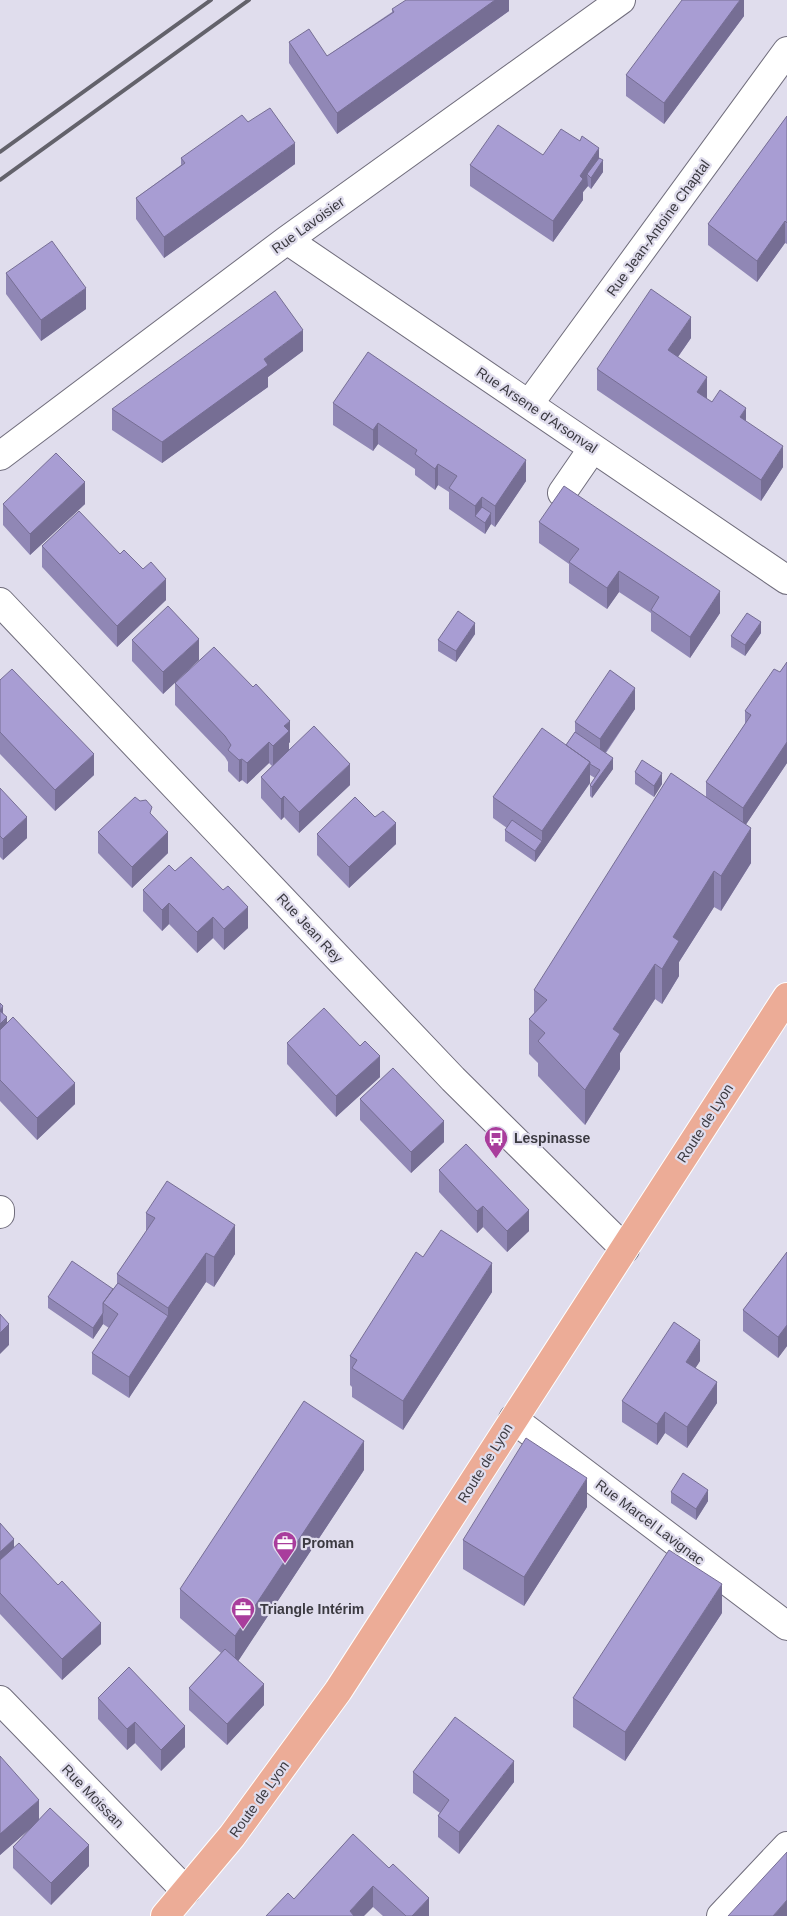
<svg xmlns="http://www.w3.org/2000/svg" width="787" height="1916" font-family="Helvetica,sans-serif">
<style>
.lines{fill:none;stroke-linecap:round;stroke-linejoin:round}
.minor-casing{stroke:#706d7c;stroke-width:30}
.major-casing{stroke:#fff;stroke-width:30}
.minor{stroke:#fff;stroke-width:28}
.major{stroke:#ecac97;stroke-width:28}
.rail{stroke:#63626b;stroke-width:4}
.wall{fill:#9087b5}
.shaded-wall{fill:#766e94}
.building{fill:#a89dd3;stroke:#766e94}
.labels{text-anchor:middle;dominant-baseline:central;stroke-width:4.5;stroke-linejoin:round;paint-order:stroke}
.street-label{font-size:14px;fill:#3b3a41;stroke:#e0dded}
.poi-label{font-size:14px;font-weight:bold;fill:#3b3a41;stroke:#e0dded;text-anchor:start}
</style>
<rect width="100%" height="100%" fill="#e0dded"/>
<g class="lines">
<!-- minor casing -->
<g class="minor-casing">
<path id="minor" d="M287,240L787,580
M529,404L787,51
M0,456L287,240L621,0
M562,493L593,448
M0,602L453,1079L625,1249
M0,1210V1214
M513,1419L787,1626
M0,1700L186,1891
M721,1916L787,1846"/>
</g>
<!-- major casing -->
<g class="major-casing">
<path id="major" d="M165,1916L232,1836L338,1691L787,997"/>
</g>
<!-- minor -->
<use href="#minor" class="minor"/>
<!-- major -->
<use href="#major" class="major"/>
<!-- rail -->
<path class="rail" d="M0,152L211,0
M0,180L249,0"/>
</g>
<!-- wall -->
<path class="wall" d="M509,0V11L337,134L289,63V42L327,56L392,12V9Z
M744,0V16L664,124L626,96V75Z
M787,116V244L785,243L757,282L708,245V224Z
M248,122L295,164L164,258L136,219V198L181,165V158Z
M543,155L599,158L603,172L591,189L588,186L583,192V200L553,242L470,186V165Z
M6,273L86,309L41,341L6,294Z
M691,338L678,357L707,399L746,421L783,467L761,501L597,390V369Z
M303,351L268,377V387L162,463L112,430V409Z
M333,403L526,481L495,527L491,524L485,534L449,509V492L438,485L435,490L415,475V469L378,444L373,451L333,425Z
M3,504H85L30,555L3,525Z
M539,522L720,613L690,658L651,631V613L619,592L607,609L569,583V564L539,543Z
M42,546L120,554L166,600L117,647L42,567Z
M761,633L745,656L731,647V636Z
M475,634L456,662L438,651V640Z
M132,640L199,660L163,694L132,661Z
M787,662V763L746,824L751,863L721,911L714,907L679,962V976L662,1004L655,999L620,1053V1069L585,1125L538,1076V1063L529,1054V1019L534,1013V990L706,797V782L745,724V711L780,672Z
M0,680L94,775L55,811L0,754Z
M175,683L290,742L289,743V750L350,785L299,833L284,817L281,820L261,798V777L272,766L269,763L247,784L242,780L239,782L228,771V762L225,757L175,705Z
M635,709L606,753L613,769L592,798L590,796V785L595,778L590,775V783L535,862L505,841V830L507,828L493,818V797L566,745L575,732V722Z
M635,772L662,784L654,797L635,784Z
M0,788L27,838L3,860L0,857Z
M152,815L168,853L132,888L98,853V832Z
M317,834L396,844L349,888L317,855Z
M175,871L248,928L224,950L213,938L197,953L169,924L162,931L143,911V890Z
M0,1003L3,1013L7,1023L75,1104L37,1140L0,1101Z
M287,1043L360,1046L380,1077L336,1117L287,1064Z
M360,1099L444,1142L411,1173L360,1120Z
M439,1170L529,1231L507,1252L483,1227L477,1233L439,1192Z
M146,1213L235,1254L214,1287L206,1282L129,1398L92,1374V1353L109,1328L103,1324L93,1339L48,1308V1297L113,1289L117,1284V1274L146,1232Z
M787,1252V1346L778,1358L743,1331V1310Z
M423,1257L492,1292L403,1430L352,1397V1387L350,1385V1356Z
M700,1361L695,1368L717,1403L687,1448L665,1433L657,1445L622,1422V1401Z
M364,1470L238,1661L264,1705L227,1745L189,1710V1688L221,1653L180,1618V1589Z
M671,1492L708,1501L696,1520L671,1503Z
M587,1507L524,1606L463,1569V1540Z
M0,1523L14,1547L101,1644L62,1680L0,1614Z
M722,1613L625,1761L573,1727V1698Z
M98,1698L185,1747L161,1771L135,1743L127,1750L98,1719Z
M0,1756L39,1820L89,1866L51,1905L13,1868V1847L34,1825L0,1855Z
M413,1772L514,1782L459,1854L438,1837V1816L440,1813L413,1793Z
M353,1834L429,1916H383L373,1907L294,1899Z"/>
<!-- shaded-wall -->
<path class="shaded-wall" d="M495,0H509V11L337,134V113Z
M740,0H744V16L664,124V103Z
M295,143V164L164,258V237Z
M599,148V166L603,160V172L591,189V178L587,174L588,186L583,192V200L553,242V221L580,176Z
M785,221V243L757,282V261Z
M86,288V309L41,341V320Z
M691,317V338L668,371V350Z
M303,330V351L268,377V387L162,463V442L264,359Z
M707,377V398L697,413V392Z
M746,408V430L740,417Z
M378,423V444L373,451V430Z
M783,446V467L761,501V480Z
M526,460V481L495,527V506Z
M438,464V485L435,490V469Z
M85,482V504L30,555V534Z
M482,497V518L475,516V506Z
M491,513V524L485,534V523Z
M619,571V592L607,609V588Z
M166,579V600L117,647V626Z
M720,591V613L690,658V637Z
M761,622V633L745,656V645Z
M475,623V634L456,662V651Z
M199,639V660L163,694V672Z
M635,688V709L600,760V739Z
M290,721V742L289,743V752L273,767V746L284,726Z
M269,742V763L247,784V763Z
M787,742V763L743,829V808Z
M94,754V775L55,811V790Z
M613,758V769L592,798V787Z
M242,759V780L239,782V760Z
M590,762V783L535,862V851L542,841V831Z
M350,764V785L299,833V812Z
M662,773V784L654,797V786Z
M284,796V817L281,820V799Z
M27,817V838L3,860V839Z
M396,823V844L349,888V867Z
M751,828V863L721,911V876Z
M168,832V853L132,888V867Z
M714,871V907L679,962V976L662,1004V969L673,937Z
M169,903V924L162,931V910Z
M248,907V928L224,950V929Z
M213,917V938L197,953V932Z
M655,964V999L620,1053V1069L585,1125V1090L613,1029Z
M3,1006V1022L7,1017V1038L0,1045V1010Z
M380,1056V1077L336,1117V1096Z
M75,1083V1104L37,1140V1118Z
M444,1121V1142L411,1173V1152Z
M483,1206V1227L477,1233V1211Z
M529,1210V1231L507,1252V1231Z
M235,1225V1254L214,1287V1257Z
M206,1253V1282L129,1398V1377L168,1316V1308Z
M492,1263V1292L403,1430V1401Z
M103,1313V1324L93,1339V1328Z
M9,1324V1345L0,1354V1333Z
M787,1325V1346L778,1358V1337Z
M700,1340V1361L686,1383V1362Z
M717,1382V1403L687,1448V1427Z
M665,1412V1433L657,1445V1424Z
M364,1441V1470L235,1666V1636Z
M587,1478V1507L524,1606V1577Z
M708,1490V1501L696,1520V1509Z
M14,1539V1560L0,1573V1552Z
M722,1584V1613L625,1761V1732Z
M101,1623V1644L62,1680V1659Z
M264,1684V1705L227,1745V1724Z
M135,1722V1743L127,1750V1729Z
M185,1726V1747L161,1771V1750Z
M514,1761V1782L459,1854V1832Z
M39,1800V1821L0,1855V1834Z
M89,1845V1866L51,1905V1883Z
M373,1886V1907L364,1916H350V1911Z
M429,1898V1916H412Z
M787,1900V1916H773Z"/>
<!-- building -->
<path class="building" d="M406,0H495L337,113L289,42L309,29L327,56L394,12L392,9Z
M682,0H740L664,103L626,75Z
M270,108L295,143L164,237L136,198L185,163L181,158L242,115L248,122Z
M787,116V223L785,221L757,261L708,224Z
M498,125L543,155L561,129L580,141L582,136L599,148L580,176L583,179L553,221L470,165Z
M599,158L603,160L591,178L587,174Z
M52,241L86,288L41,320L6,273Z
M651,289L691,317L668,350L707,377L697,392L712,402L720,390L746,408L740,417L783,446L761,480L597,369Z
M275,291L303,330L264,359L268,365L162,442L112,409Z
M368,352L526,460L495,506L482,497L475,506L449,488L457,476L438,464L435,469L415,454L417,450L378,423L373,430L333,403Z
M56,453L85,482L30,534L3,504Z
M564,486L720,591L690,637L651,610L659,597L619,571L607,588L569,562L579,549L539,522Z
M482,507L491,513L485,523L475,516Z
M79,511L120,554L124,550L143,569L151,562L166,579L117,626L42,546Z
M168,606L199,639L163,672L132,640Z
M458,611L475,623L456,651L438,640Z
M747,613L761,622L745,645L731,636Z
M214,647L253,687L256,684L290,721L284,726L289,731L273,746L269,742L247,763L242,759L239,760L228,750L231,745L225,736L175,683Z
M787,662V742L743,808L706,782L751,715L745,711L774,669L780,672Z
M12,669L94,754L55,790L0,732V680Z
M610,670L635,688L600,739L575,722Z
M314,726L350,764L299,812L284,796L281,799L261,777Z
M542,728L590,762L542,831L493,797Z
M575,732L613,758L592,787L590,785L600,770L590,764V762L566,745Z
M642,760L662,773L654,786L635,772Z
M671,773L751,828L721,876L714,871L673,937L679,941L662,969L655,964L613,1029L620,1034L585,1090L538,1041L545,1033L529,1019L547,1000L534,990Z
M0,788L27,817L3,839L0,836Z
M135,797L140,801L146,800L152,807L150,813L168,832L132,867L98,832Z
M355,797L375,817L383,811L396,823L349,867L317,834Z
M512,820L542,841L535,851L505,830Z
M191,857L223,890L228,886L248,907L224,929L213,917L197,932L169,903L162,910L143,890L169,865L175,871Z
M0,1003L3,1006L0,1010Z
M324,1008L360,1046L365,1041L380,1056L336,1096L287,1043Z
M0,1011L7,1017L0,1024Z
M13,1017L75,1083L37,1118L0,1080V1030Z
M393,1068L444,1121L411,1152L360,1099Z
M466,1144L529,1210L507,1231L483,1206L477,1211L439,1170Z
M167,1181L235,1225L214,1257L206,1253L168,1308L117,1274L155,1218L146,1213Z
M441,1230L492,1263L403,1401L352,1368L357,1360L350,1356L416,1252L423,1257Z
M787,1252V1325L778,1337L743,1310Z
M72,1261L113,1289L103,1303V1313L93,1328L48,1297Z
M118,1283L168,1316L129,1377L92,1353L118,1314L103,1303Z
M0,1314L9,1324L0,1333Z
M674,1322L700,1340L686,1362L717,1382L687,1427L665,1412L657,1424L622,1401Z
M304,1401L364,1441L235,1636L180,1589Z
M526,1438L587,1478L524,1577L463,1540Z
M683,1473L708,1490L696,1509L671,1492Z
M0,1523L14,1539L0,1552Z
M19,1543L58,1585L62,1581L101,1623L62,1659L0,1593V1560Z
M669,1550L722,1584L625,1732L573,1698Z
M225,1649L264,1684L227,1724L189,1688Z
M129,1667L185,1726L161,1750L135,1722L127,1729L98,1698Z
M455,1717L514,1761L459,1832L438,1816L449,1800L413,1772Z
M0,1756L39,1800L0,1834Z
M50,1808L89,1845L51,1883L13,1847Z
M353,1834L389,1868L393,1864L429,1898L412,1916H406L373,1886L350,1911L354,1916H266L288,1893L294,1899Z
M787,1852V1900L773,1916H728Z"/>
<!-- icons -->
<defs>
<g id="bus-pin" transform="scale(1.25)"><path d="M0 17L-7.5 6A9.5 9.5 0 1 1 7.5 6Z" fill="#a93d9c" stroke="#e0dded"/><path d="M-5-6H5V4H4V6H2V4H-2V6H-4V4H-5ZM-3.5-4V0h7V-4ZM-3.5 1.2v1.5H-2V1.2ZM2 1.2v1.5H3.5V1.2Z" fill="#fff"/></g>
<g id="office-pin" transform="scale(1.25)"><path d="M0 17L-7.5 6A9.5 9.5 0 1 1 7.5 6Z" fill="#a93d9c" stroke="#e0dded"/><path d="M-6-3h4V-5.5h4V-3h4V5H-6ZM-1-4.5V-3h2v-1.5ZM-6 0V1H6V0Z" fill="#fff"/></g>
</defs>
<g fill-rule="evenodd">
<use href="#bus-pin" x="496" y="1138"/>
<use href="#office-pin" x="285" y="1543"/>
<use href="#office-pin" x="243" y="1609"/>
</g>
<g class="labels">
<!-- street labels -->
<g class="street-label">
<text transform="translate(308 225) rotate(-36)">Rue Lavoisier</text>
<text transform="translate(658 228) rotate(-54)">Rue Jean-Antoine Chaptal</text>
<text transform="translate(537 410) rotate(34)">Rue Arsene d'Arsonval</text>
<text transform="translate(310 928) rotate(47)">Rue Jean Rey</text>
<text transform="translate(705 1123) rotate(-57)">Route de Lyon</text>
<text transform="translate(485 1463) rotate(-58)">Route de Lyon</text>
<text transform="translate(650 1522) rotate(37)">Rue Marcel Lavignac</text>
<text transform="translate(93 1796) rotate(46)">Rue Moissan</text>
<text transform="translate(259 1799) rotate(-54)">Route de Lyon</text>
</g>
<!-- poi labels -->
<g class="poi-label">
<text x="514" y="1138">Lespinasse</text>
<text x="302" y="1543">Proman</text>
<text x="260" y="1609">Triangle Intérim</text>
</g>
</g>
</svg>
